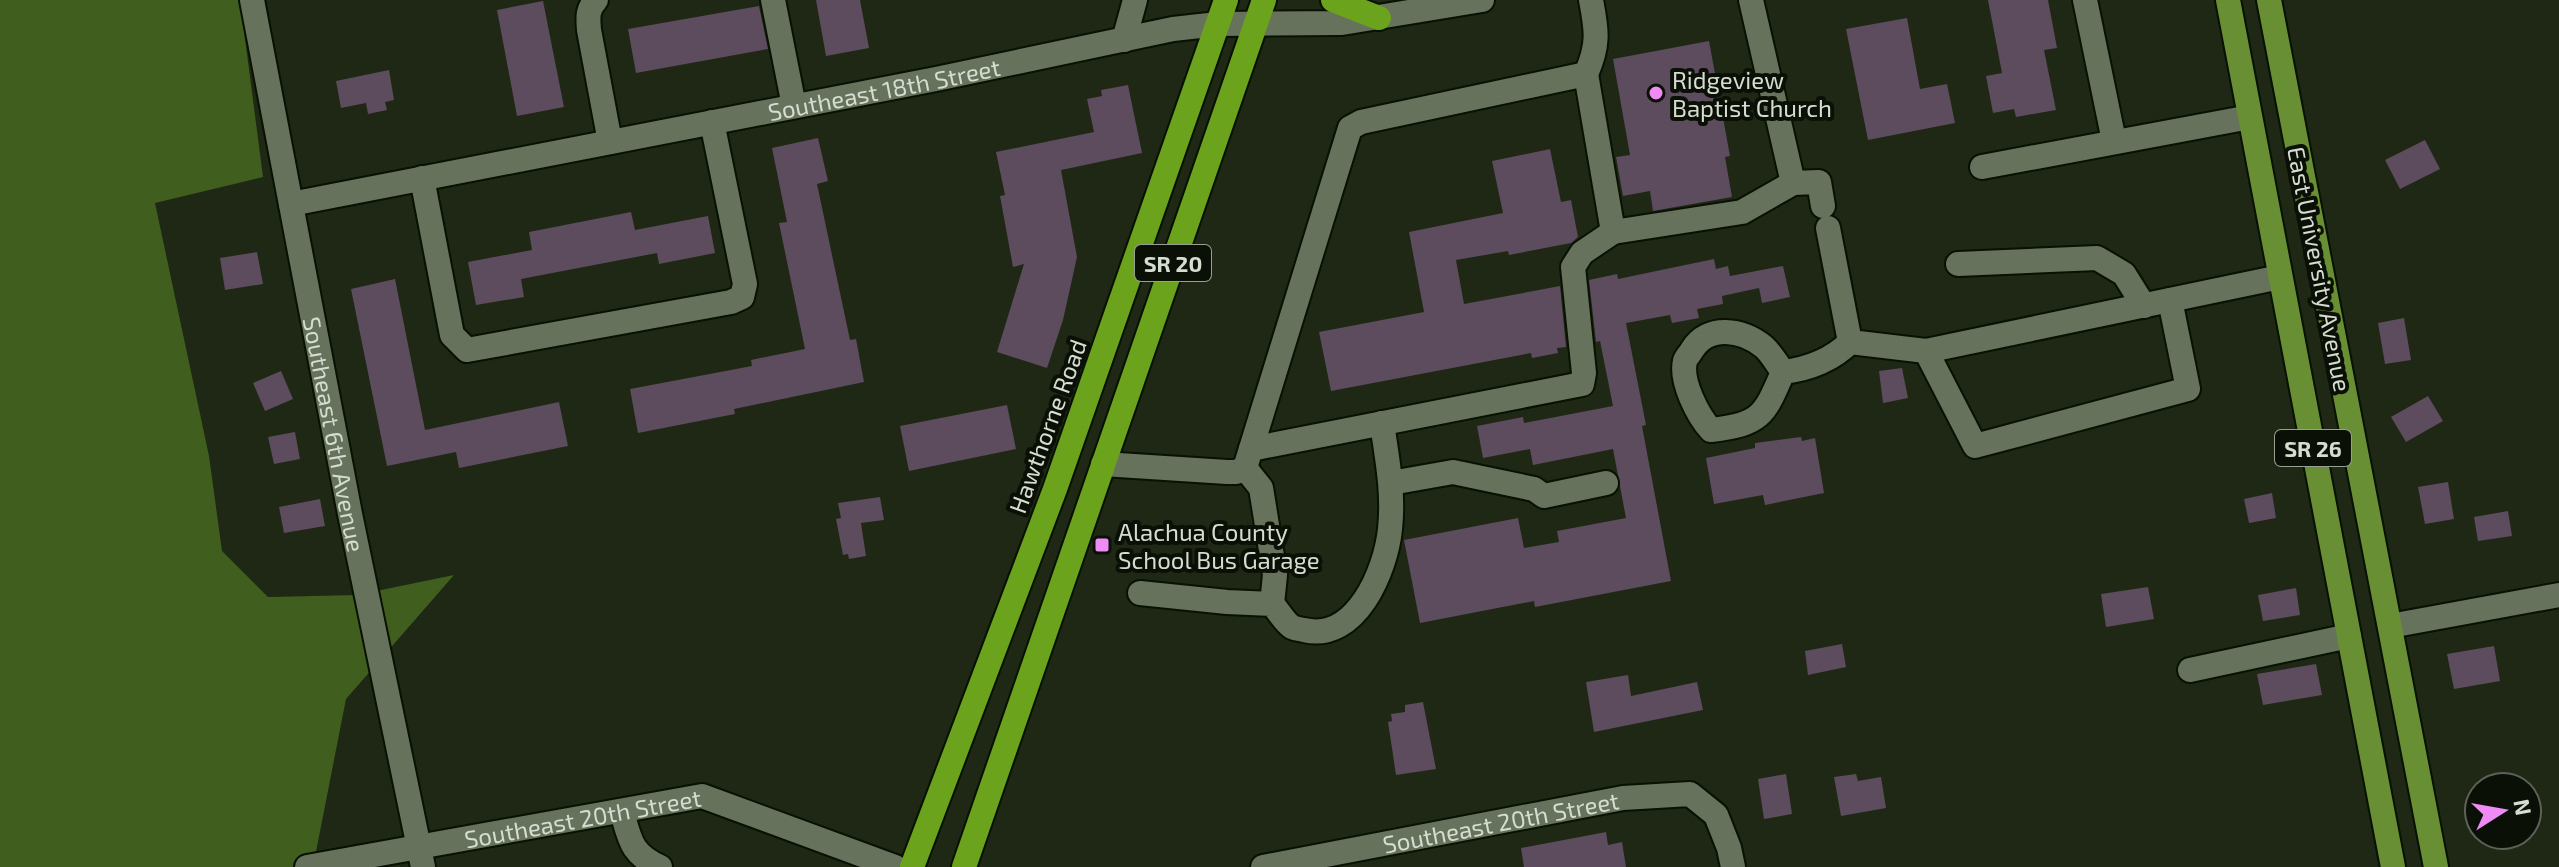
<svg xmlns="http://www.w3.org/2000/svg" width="2559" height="867" font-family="'Exo 2',sans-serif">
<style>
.forest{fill:#405e1d}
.building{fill:#5d4b5e}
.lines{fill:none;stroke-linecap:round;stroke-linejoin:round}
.minor-casing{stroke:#081102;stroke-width:28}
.major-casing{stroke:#081102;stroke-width:28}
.highway-casing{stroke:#081102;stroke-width:28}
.minor{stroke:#66725b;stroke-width:24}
.major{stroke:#698f35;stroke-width:24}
.highway{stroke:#6ba31c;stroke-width:24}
.poi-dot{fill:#f08bf6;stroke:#0b1007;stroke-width:3}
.labels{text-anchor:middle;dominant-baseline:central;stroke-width:8;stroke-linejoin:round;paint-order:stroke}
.shield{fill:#0b1007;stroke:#989f94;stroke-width:2}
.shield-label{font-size:22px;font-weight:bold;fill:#d5dcd0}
.poi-label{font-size:24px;fill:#d5dcd0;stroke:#0b1007;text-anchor:start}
.street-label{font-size:24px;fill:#d5dcd0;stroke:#0b1007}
</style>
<rect width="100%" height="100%" fill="#1e2815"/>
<!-- forest -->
<path class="forest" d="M0,0H240L263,177L155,203L209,456L222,551L268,597L357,595L454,575L346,699L313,867H0Z"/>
<!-- building -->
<path class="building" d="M816,0H860L869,48L826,56Z
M1988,0H2048L2057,48L2044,50L2056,110L2016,117L2014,109L1993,113L1986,76L2002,73Z
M543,1L564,107L517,116L497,10Z
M759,6L768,49L636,73L628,29Z
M1907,18L1920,89L1947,84L1955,123L1868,140L1846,29Z
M1709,41L1730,156L1725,157L1732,197L1653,211L1650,191L1623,196L1616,157L1630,155L1613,59Z
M389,70L394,100L385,102L387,110L368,114L366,103L341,108L336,81Z
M1128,85L1142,153L1061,170L1077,257L1063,320L1047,368L997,352L1024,264L1013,267L1000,196L1005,195L996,152L1094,132L1087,99L1102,96L1101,90Z
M818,138L828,181L817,184L850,340L856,339L864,382L734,409L735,414L638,433L630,389L752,366L751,360L805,349L779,223L787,222L772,148Z
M2425,140L2440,169L2400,189L2385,160Z
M1550,149L1561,202L1571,200L1578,237L1571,243L1509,255L1508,251L1456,260L1464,304L1560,286L1566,347L1557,348L1558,353L1532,358L1531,353L1331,391L1319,332L1424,312L1409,232L1503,213L1492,161Z
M631,212L635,230L708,216L715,253L659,264L657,253L521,279L524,297L476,305L468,262L532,250L529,232Z
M257,252L263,284L225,290L220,258Z
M1714,259L1716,269L1728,266L1730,276L1783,266L1790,297L1762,303L1759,288L1722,296L1723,304L1697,309L1699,318L1672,323L1670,315L1626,323L1646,425L1642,426L1671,581L1535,607L1534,601L1420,623L1404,540L1518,518L1524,548L1559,542L1557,531L1626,518L1613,449L1533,465L1530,449L1483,458L1477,426L1523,417L1524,423L1613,406L1600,341L1596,342L1589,280L1617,274L1618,279Z
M395,279L425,430L559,402L568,446L459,468L456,452L387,466L351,289Z
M2404,318L2411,360L2385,364L2378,323Z
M1902,368L1908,398L1883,403L1879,371Z
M281,371L293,399L265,411L253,383Z
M2428,396L2443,421L2406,442L2391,417Z
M1007,405L1016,449L909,471L900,426Z
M295,432L300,459L274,464L268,437Z
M1801,437L1802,441L1815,438L1824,493L1765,505L1763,495L1714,504L1706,458L1755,448V443Z
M2448,482L2454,519L2425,524L2418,487Z
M2272,493L2276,518L2249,523L2244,499Z
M880,497L884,520L861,523L866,556L849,559L848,554L843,555L836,519L841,518L838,503Z
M320,499L325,526L284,533L279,507Z
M2508,511L2512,536L2478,541L2474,517Z
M2148,587L2154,619L2106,627L2101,594Z
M2296,588L2300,615L2263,621L2258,595Z
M1842,644L1846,667L1808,675L1805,651Z
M2494,646L2500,681L2454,689L2447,654Z
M2316,664L2322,695L2263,705L2257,674Z
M1628,675L1631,696L1697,682L1703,710L1594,732L1586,682Z
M1423,702L1436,769L1396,775L1388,722L1392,721L1391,714L1405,712V705Z
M1786,774L1792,814L1764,819L1758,779Z
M1856,774L1858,781L1881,777L1886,808L1841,816L1834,777Z
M1606,832L1608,845L1622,842L1626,867H1524L1521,848Z"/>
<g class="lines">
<!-- minor casing -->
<g class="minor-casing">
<g id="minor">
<path id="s1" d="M252,0L350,514L423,867"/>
<path d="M596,0C587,10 588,17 589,30L610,142"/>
<path d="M773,0L794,106"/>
<path d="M1751,0L1793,183"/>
<path d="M2085,0L2114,141"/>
<path d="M1124,40L1135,0"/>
<path d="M1586,74L1613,232L1742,212L1793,183L1819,182L1823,206"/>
<path d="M1982,167L2250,117"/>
<path d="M422,178L452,335L467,350L731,302L742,297L745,284L712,122"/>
<path id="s2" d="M291,204L936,79L1173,29L1218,24L1342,23L1482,0"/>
<path d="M1828,228L1850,342L1926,351L2280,277"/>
<path d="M1958,264L2097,258L2124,274L2144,306"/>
<path d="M1926,351L1975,446L2188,389L2170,300"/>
<path d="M1783,372C1764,416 1761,424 1711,430C1698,416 1680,381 1685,361C1686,357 1690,354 1692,350C1708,324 1742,329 1764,347C1771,353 1777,364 1783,372C1808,369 1832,360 1850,342"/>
<path d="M1251,449L1582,384L1584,373L1573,267L1582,253L1613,232"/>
<path d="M1103,464L1227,472H1236L1245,468L1350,128L1361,122L1586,74C1599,45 1597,31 1591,0"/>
<path d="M1245,468L1261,488L1275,575L1272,604"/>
<path d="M1391,483L1453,472L1534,489L1544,496L1606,483"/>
<path d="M1140,593L1227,602L1272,604C1278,610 1285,623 1292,627C1296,629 1300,629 1304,630C1356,643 1386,570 1390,529C1394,492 1387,459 1382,423"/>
<path d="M2390,626L2559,595"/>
<path d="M2190,670L2349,636"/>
<path d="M622,812C630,840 631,854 660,867"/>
<path id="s3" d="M307,867L702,796L895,867"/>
<path id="s4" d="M1263,867L1623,798L1690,794L1716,815L1729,848L1733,867"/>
</g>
</g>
<!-- major casing -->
<g class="major-casing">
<path id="major" d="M2228,0L2393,867
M2269,0L2436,867"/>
</g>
<!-- highway casing -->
<g class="highway-casing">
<path id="highway" d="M1333,0L1379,18
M912,867L1055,489L1226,0
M964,867L1264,0"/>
</g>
<!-- minor -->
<use href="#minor" class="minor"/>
<!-- major -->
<use href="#major" class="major"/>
<!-- highway -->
<use href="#highway" class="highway"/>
</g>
<!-- markers -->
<g class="poi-dot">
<circle cx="1656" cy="93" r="8"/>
<rect x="1094" y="537" width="16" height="16" rx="4"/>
</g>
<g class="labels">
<!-- shield labels -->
<g class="shield">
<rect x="1135" y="245" width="76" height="36" rx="6"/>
<rect x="2275" y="430" width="76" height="36" rx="6"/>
</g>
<g class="shield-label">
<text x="1173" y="263">SR 20</text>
<text x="2313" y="448">SR 26</text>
</g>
<!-- poi labels -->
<g class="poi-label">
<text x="1672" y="79">Ridgeview<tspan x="1672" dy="28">Baptist Church</tspan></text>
<text x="1118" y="531">Alachua County<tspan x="1118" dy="28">School Bus Garage</tspan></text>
</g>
<!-- street labels -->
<g class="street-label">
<text stroke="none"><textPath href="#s2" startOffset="604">Southeast 18th Street</textPath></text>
<text transform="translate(2320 269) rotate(79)">East University Avenue</text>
<text transform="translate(1047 426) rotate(-70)">Hawthorne Road</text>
<text stroke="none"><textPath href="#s1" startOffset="442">Southeast 6th Avenue</textPath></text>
<text stroke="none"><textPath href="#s3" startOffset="280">Southeast 20th Street</textPath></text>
<text stroke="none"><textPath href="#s4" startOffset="242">Southeast 20th Street</textPath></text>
</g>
</g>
<!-- north arrow -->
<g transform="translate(2503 811) rotate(79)"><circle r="38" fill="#0b1007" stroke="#5c6257" stroke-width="2"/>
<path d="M0-6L14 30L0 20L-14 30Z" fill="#f08bf6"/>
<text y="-12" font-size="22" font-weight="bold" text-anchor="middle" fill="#d5dcd0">N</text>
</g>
</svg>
